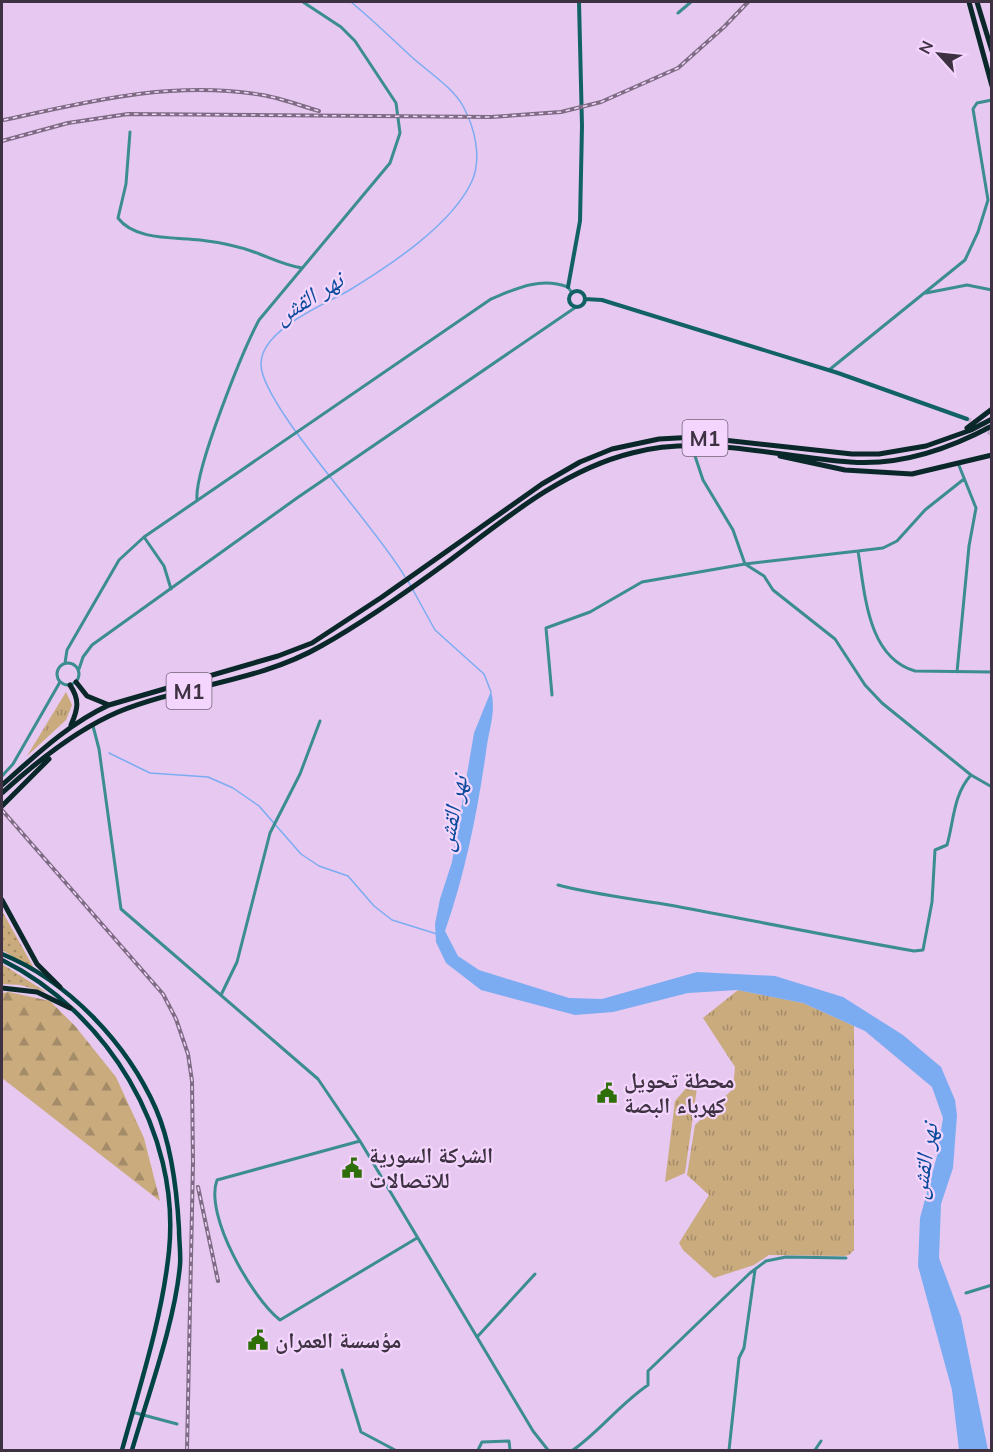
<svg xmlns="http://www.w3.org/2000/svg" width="993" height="1452" font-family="Mulish,'Noto Naskh Arabic',sans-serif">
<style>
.grass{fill:url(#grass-tufts)}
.forest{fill:url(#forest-firs)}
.park{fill:url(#park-dots)}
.water{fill:#7bacf2}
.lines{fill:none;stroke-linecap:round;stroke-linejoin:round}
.stream{stroke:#7bacf2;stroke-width:1.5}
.secondary-tunnel{stroke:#c4aacd;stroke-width:4;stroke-dasharray:4 2;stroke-linecap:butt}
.minor{stroke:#3b8d8f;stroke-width:3}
.tertiary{stroke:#3b8d8f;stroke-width:3}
.secondary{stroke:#126264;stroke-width:4}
.primary{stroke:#004345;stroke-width:4.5}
.motorway{stroke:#0a2829;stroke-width:5}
.rail-casing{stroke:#7e6b84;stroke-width:4}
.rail{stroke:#f3d5fd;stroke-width:1.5;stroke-dasharray:4.5;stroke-linecap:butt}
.labels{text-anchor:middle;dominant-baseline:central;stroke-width:4.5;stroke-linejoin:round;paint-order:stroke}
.shield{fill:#f3d5fd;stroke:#74637a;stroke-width:1.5}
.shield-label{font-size:21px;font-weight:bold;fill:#3e3242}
.poi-label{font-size:22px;font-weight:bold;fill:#3e3242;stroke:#f3d5fd;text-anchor:start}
.water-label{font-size:24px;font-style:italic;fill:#0b4b9c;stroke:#f3d5fd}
</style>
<defs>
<pattern id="grass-tufts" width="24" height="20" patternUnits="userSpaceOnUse" patternTransform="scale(1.5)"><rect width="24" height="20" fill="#caab7e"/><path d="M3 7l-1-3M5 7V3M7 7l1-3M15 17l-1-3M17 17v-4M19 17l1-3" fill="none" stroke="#a58c69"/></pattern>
<pattern id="forest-firs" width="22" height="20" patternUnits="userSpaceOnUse" patternTransform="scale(1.5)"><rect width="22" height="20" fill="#caab7e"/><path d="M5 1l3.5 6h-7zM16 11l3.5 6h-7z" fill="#a58c69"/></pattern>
<pattern id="park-dots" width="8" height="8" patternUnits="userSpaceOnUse" patternTransform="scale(1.5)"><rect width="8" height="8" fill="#caab7e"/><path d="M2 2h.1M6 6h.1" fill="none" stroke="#a58c69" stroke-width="1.8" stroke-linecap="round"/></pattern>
</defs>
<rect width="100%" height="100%" fill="#e6c8f0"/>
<!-- grass -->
<path class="grass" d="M66,692L72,705L66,720L27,756Z
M738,990L803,1003L854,1026V1250L849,1255L844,1256L769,1255L754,1265L714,1278L683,1250L679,1243L709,1195L687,1175L695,1125L733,1089L735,1067L703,1018Z
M694,1071L699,1073L685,1173L665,1182L675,1101L694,1079Z"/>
<!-- forest -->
<path class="forest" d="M9,992L50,1001L75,1026L116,1077L144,1138L160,1201L2,1078V993Z"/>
<!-- park -->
<path class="park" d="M2,911L35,970L2,950Z
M2,964L46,992L20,985L2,984Z"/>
<!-- water -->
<path class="water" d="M491,691C496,710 490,726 487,745C478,809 466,871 445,931L458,956L479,970L569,998L602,999L697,972L775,976L843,997L903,1035L941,1067L955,1100L957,1115L953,1168L941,1204L939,1258L961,1317L988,1450H959L952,1390L918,1266L920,1218L937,1156L943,1118L932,1087L865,1031L803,1003L737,990L688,993L613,1012L575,1015L481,990L446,963L436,942L435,924L440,899L452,862L474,733Z"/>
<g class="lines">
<!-- stream -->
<path class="stream" d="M351,2C373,20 393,40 414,59C430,73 453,88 463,106C475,128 482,158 472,181C452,225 389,266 348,291C323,305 261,330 261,364C260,404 380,531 405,577
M408,581L435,630L484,674L491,692
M109,753L150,773L208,777L233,788L259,806L301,854L319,866L348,876L374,906L392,920L437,934"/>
<!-- secondary-tunnel -->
<path class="secondary-tunnel" d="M967,419L991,428
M982,430L992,434"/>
<!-- minor -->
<path class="minor" d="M678,13L691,2
M130,132L126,184L118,218C135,241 176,237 200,240C217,242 238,246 254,252C271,258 284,265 302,268
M926,293L967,285L992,290
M829,370L965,260L978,232L988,200L973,109L977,103L992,100
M858,551L883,548L897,541L925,510L964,479
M957,672L969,546L976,508L958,463
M552,695L546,628L590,612L642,582L745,564L858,551C865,593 867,657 915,671L992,672
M93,726L99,749L121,909L318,1079L360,1141L533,1431L548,1450
M2,776L13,764L60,682
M558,885C597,895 636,899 675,906C755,921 834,937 914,951L923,950L932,902L935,850L947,845C954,821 953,795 971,775
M221,995L237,962L270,833L300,774L320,721
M360,1141L217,1180C204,1215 252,1298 280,1320L417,1238
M966,1293L992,1285
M478,1336L535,1274
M342,1370L361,1432L395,1450
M132,1412L177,1424
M478,1450L482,1442L509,1441L510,1450
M573,1450C600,1431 620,1404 648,1385V1371L750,1273L766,1261L786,1257L846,1258
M729,1450L739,1358L744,1348L755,1270
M815,1450L821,1441"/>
<!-- tertiary -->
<path class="tertiary" d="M692,447L703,480L733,530L745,564L764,576L773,590L835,639L865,685L882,703L971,775L992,787
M197,500C194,471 243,350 259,320L390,163L400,133L396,103L355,41L341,27L303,2
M144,537L164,566L171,589
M57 674a11 11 0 1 1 22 0a11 11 0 1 1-22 0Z
M65,663L67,650L119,560L144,537L491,299C517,288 540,277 568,287L572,293
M79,669L83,657L92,645L297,498L576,307"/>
<!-- secondary -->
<path class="secondary" d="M568,287L580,221L582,126L579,2
M569 299a8 8 0 1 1 16 0a8 8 0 1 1-16 0Z
M585,299L602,300L838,373L967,419"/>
<!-- primary -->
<path class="primary" d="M2,954C68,981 127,1043 156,1109C171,1144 177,1192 179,1229C179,1241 181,1254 180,1265C175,1322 148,1395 132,1450
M2,960C107,1012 181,1132 169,1251C162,1319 140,1385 122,1450"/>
<!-- motorway -->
<path class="motorway" d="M969,2L992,86
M977,2L992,51
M967,428L992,409
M780,456L845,470L912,474L992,455
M76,682L87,696L109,705
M70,685C80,700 78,709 71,725
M2,785C36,755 68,724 109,705L278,656L312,643L382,597L542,484L580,462L612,449L659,439L696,437L852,454H879L926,446L971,430L992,419
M2,793C35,763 76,730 118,712C184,685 259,682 321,646C366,621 408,591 449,561C505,519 563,470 632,453C705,434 777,457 850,462C899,466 949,449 992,426
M2,806L49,759
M2,900L37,964L60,987
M2,988L37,992L70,1008"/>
<!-- rail casing -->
<g class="rail-casing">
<path id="rail" d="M4,120C90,101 173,80 262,95C281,98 301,106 319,111
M2,141L68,123L128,114L491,117L561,112L601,102L678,68L724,27L748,2
M2,810L163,994L176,1019L188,1054L192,1081L193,1162L187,1450
M198,1187L218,1281"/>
</g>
<!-- rail -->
<use href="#rail" class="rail"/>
</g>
<!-- icons -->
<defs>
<g id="civic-bare" transform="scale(1.62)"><path d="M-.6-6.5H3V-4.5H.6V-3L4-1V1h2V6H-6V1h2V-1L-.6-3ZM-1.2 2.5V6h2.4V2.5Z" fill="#2f6f07" stroke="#f3d5fd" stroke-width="2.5" paint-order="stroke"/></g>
</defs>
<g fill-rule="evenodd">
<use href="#civic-bare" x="607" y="1093"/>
<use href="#civic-bare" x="352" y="1168"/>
<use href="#civic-bare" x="258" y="1340"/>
</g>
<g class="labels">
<!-- shield labels -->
<g class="shield">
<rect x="682.5" y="420" width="45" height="36" rx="4.5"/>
<rect x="166.5" y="673" width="45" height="36" rx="4.5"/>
</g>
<g class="shield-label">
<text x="705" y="438">M1</text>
<text x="189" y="691">M1</text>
</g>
<!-- poi labels -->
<g class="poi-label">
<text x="624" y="1080">محطة تحويل<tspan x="624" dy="25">كهرباء البصة</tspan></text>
<text x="369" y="1155">الشركة السورية<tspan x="369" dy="25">للاتصالات</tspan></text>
<text x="275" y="1340">مؤسسة العمران</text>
</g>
<!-- water labels -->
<g class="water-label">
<text transform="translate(308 297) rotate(-32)">نهر القش</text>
<text transform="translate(451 813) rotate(-78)">نهر القش</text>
<text transform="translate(923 1161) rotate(-81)">نهر القش</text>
</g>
</g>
<!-- border -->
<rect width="993" height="1452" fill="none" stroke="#3e3242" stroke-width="6"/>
<!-- north arrow -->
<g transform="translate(939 54) rotate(297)" stroke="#f3d5fd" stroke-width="4.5" paint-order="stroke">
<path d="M0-4.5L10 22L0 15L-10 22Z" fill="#3e3242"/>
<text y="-9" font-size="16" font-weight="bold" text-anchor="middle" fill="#3e3242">N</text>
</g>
</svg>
